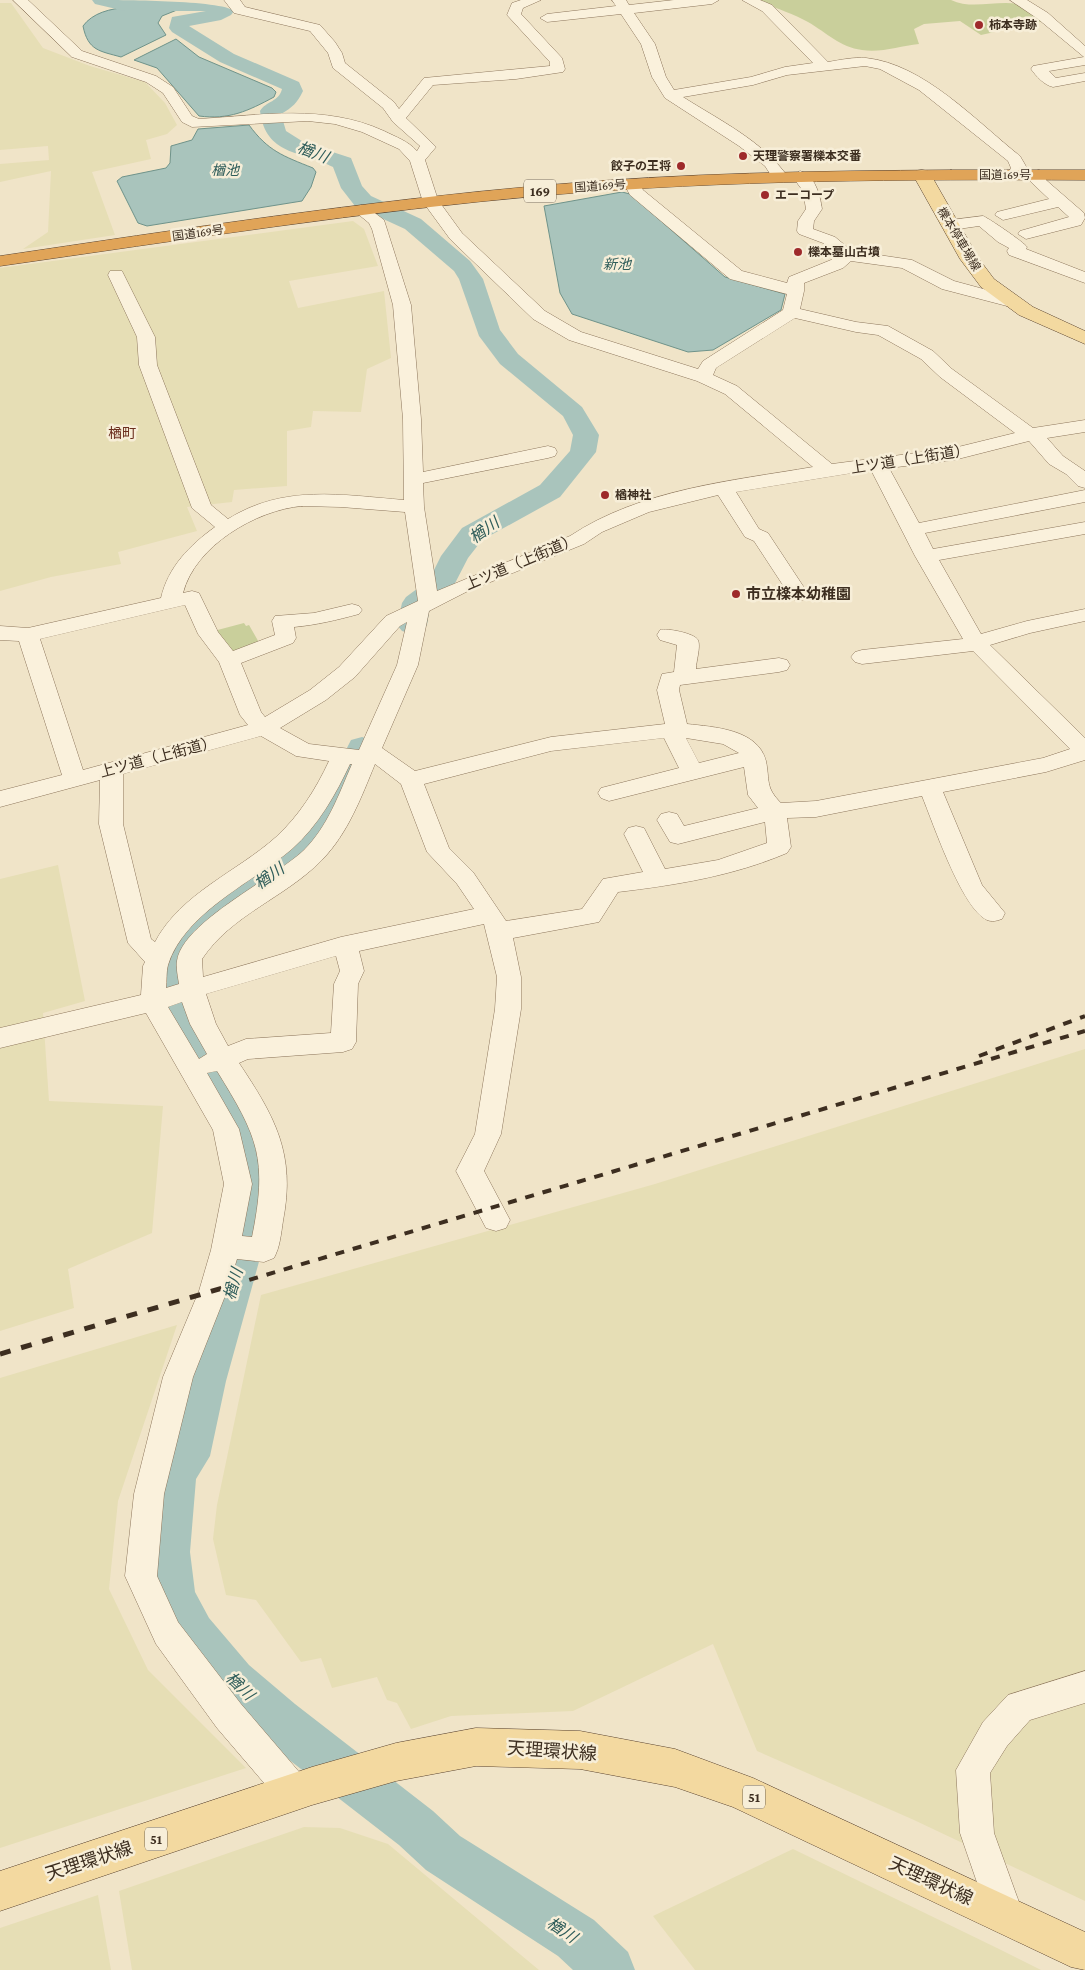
<svg xmlns="http://www.w3.org/2000/svg" width="1085" height="1970" font-family="'Crimson Pro','Noto Sans JP',serif">
<style>
.farmland{fill:#e6deb5}
.green{fill:#c9cf9b}
.water{fill:#a9c4bc;stroke:#6f938a}
.lines{fill:none;stroke-linecap:round;stroke-linejoin:round}
.river{fill:#a9c4bc;fill-rule:evenodd}
.minor-casing{stroke:#8d765c;stroke-width:1}
.major-casing{stroke:#5b4430;stroke-width:1}
.highway-casing{stroke:#5b4430;stroke-width:1}
.minor{fill:#faf1dc;fill-rule:evenodd}
.major{fill:#f3d9a0;fill-rule:evenodd}
.highway{fill:#e0a458;fill-rule:evenodd}
.rail-far1{stroke:#3d2e20;stroke-width:4;stroke-dasharray:9 9;stroke-linecap:butt}
.rail{stroke:#3d2e20;stroke-width:5;stroke-dasharray:11 11;stroke-linecap:butt}
.poi-dot{fill:#9e2a2b;stroke:#f7eed8;stroke-width:2}
.labels{text-anchor:middle;dominant-baseline:central;stroke-width:5;stroke-linejoin:round;paint-order:stroke}
.far-poi-label{font-size:12px;font-weight:bold;fill:#3d2e20;stroke:#f7eed8;text-anchor:start}
.far-street-label{font-size:12px;fill:#3d2e20;stroke:#f7eed8}
.far-water-label{font-size:14px;font-style:italic;fill:#2f5d5a;stroke:#f7eed8}
.shield{fill:#f7eed8;stroke:#756857;stroke-width:1}
.shield-label{font-size:14px;font-weight:bold;fill:#3d2e20}
.far-neighbourhood-label{font-size:14px;fill:#6b2e1e;stroke:#f7eed8}
.street-label{font-size:15px;fill:#3d2e20;stroke:#f7eed8}
.poi-label{font-size:15px;font-weight:bold;fill:#3d2e20;stroke:#f7eed8;text-anchor:start}
.water-label{font-size:16px;font-style:italic;fill:#2f5d5a;stroke:#f7eed8}
.near-street-label{font-size:18px;fill:#3d2e20;stroke:#f7eed8}
</style>
<rect width="100%" height="100%" fill="#f0e4c8"/>
<!-- farmland -->
<path class="farmland" d="M0,3H11L43,48L90,66L145,82L165,103L177,125L167,134L146,140L151,159L92,172L115,235L23,249L48,232L51,171L0,182V164L49,160L48,146L0,150Z
M353,221L364,229L378,266L289,281L298,308L384,291L391,358L367,369L361,412L313,411L311,427L287,431V486L234,490L232,502L187,507L197,531L118,552L121,564L51,577L0,591V268Z
M58,865L85,1001L43,1013L49,1101L163,1106L152,1233L68,1269L74,1308L0,1331V879Z
M1085,1049V1901L914,1820L757,1751L713,1644L573,1711L451,1716L411,1729L397,1703L387,1700L377,1677L332,1688L321,1658L301,1662L256,1600L226,1595L213,1539L217,1505L261,1295L655,1184Z
M177,1325L118,1501L109,1589L148,1670L246,1768L0,1848V1378Z
M304,1827L340,1828L388,1844L539,1970H132L119,1891Z
M793,1849L997,1948L1041,1970H695L653,1916Z
M98,1895L111,1970H0V1928Z"/>
<!-- green -->
<path class="green" d="M755,0H951C972,10 996,0 1018,4C1027,7 1036,16 1044,21L981,35L960,21L924,24L914,29L919,44C900,46 881,53 862,50C840,47 827,33 808,22C792,13 772,7 755,0Z
M244,623L246,626L249,625L261,646L230,658L210,632Z"/>
<!-- water -->
<path class="water" d="M182,8L162,16L158,23L166,35L121,57C100,51 88,51 83,26C102,0 152,8 182,8Z
M176,39L199,57L272,88L276,92L274,97C248,111 229,120 199,116L157,68L134,60Z
M249,125C268,151 283,156 313,168L316,172L311,187L302,201L147,226L138,223L117,181L122,177L166,168L170,163L171,146L192,140L198,129Z
M622,192L630,194L725,277L785,294L781,310L713,350L688,352L572,314L560,293L544,206Z"/>
<g class="lines">
<!-- river -->
<path class="river" d="M92,0C117,0 222,0 234,11L231,15L221,20L189,26L234,54L299,82L303,91C297,103 293,107 281,114L286,131L305,143L351,158L362,186L371,196L421,219L470,261L483,279L500,330L518,354L582,407L599,435L596,452L560,497L482,540L468,558L451,591L430,607L427,625L422,631L412,634L402,631L397,625L402,603L406,597L429,580L441,556L462,528L540,485L570,451L573,435L563,416L500,364L479,336L459,279L454,271L405,229L355,206L341,188L333,167C300,150 266,156 260,111C266,101 279,102 282,89L220,62L172,32L169,28L172,17L206,11H125L95,4Z
M362,737L373,740L378,747L342,821L320,854L289,880L222,923L198,947L184,975L190,1010L258,1120L275,1167L273,1211L226,1381L210,1456L196,1479L190,1552L195,1592L209,1618L249,1665L295,1704L433,1811L460,1836L594,1920L628,1952L635,1970H573L558,1956L426,1870L399,1845L261,1738L217,1697L177,1650L151,1595L146,1552L149,1501L155,1472L161,1458L170,1448L184,1381L235,1211L237,1167L227,1132L155,1011L150,975L172,931L198,905L265,864L296,838L312,817L351,740Z"/>
<!-- minor casing -->
<g class="minor-casing">
<path id="minor" d="M13,0H28L82,51L156,76L173,87L192,116L199,119C262,115 325,104 384,131C396,137 408,141 417,151L420,146L393,122L383,108L333,68L328,53L310,31L234,13L224,0H240L245,7L320,25L335,42L342,53L345,63L394,102L399,109L424,78L550,66V62L507,15L512,3L521,0H541L523,8L521,14L562,58L565,69L563,72L516,79L433,85L406,118L436,147L425,160L438,200L462,233L545,311L581,332L698,369L703,361L783,310L787,294L730,279L630,195L624,184L626,181H638L643,190L742,271L787,283L789,277L831,260L837,255L823,243L799,234L797,231L798,221L806,209L803,191L792,176L800,171C815,175 820,195 822,209L814,221L813,229L835,237L852,251L912,260L954,281L1013,297L1016,301L1013,305L1007,306L942,289L902,268L851,261L843,268L804,283V291L800,309L856,322L888,326L933,351L952,369L1033,428L1085,420V432L1047,438L1063,456L1085,471V488L1078,486L1066,474L1049,464L1029,441L954,460L889,468L919,523L1085,490V502L925,533L933,549L1085,522V534L939,560L981,634L1027,621L1085,609V621L1030,633L990,645L1085,738V760L1046,772L943,792L982,885L1005,913L1002,919C996,921 992,922 987,920C962,909 933,823 922,796L816,817L787,818L791,847L787,853C733,876 676,885 618,892L599,922L513,938L521,977V1009L501,1134L484,1171L510,1220L506,1228L496,1231L486,1228L456,1171L475,1134L495,1009L497,977L484,924L359,951L364,971L358,984L356,1042L352,1049L343,1052L248,1059L239,1063C275,1117 296,1154 283,1221C281,1234 280,1247 274,1258L264,1262L237,1259L227,1291L193,1377L164,1494L157,1576L178,1622L241,1704L306,1780L311,1792L306,1804L294,1809L282,1804L217,1728L156,1644L125,1576L134,1494L163,1377L199,1291L211,1250L224,1184L213,1130L146,1013L0,1048V1028L141,995L143,966L145,962L128,943L99,824L100,780L0,807V791L62,775L19,641L0,640V626L28,628L161,598C168,567 190,545 215,527L192,508L139,365L137,337L108,275L110,271H122L155,337L157,365L211,505L228,519C284,484 342,495 404,500L403,419L393,305L372,229L369,223L353,210L361,205L367,207L384,220L411,305L421,419L423,472L548,446L555,448L557,452L555,456L548,458L423,483L424,507L437,591L570,536C641,489 731,481 813,467L725,394L697,381L569,340L533,319L450,239L423,202L410,161L399,149L362,132L335,124L308,121L192,127L182,122L163,93L146,82L72,57ZM795,318L856,332L878,335L921,359L940,377L1015,433L954,448L832,464L737,386L713,375L716,368ZM871,470L915,556L963,639L862,650L855,652L851,657L855,662L862,664L973,651L1070,749L1043,758L816,801L781,803C765,787 770,781 766,761C758,729 714,727 687,724L679,690L680,685L779,672L787,670L790,665L787,660L779,658L696,669C696,661 701,647 698,640C694,633 667,628 660,630L657,635L660,640L677,645L674,672L662,674L657,690L665,724L551,737L415,771L382,748L418,665L429,611L466,592L584,544L602,532L649,512L718,495L745,537L754,541L792,599L799,601L806,599L809,595L768,533L759,529L736,492ZM302,506L341,507L405,512L418,601L386,616L339,667L310,690L265,717L261,712L241,663L293,643L296,638L294,627C316,625 337,620 359,614L362,610L359,606L352,604L314,613L275,616L272,621L275,635L233,651L218,632L199,593L192,591L183,593C195,546 256,510 302,506ZM185,605L198,634L219,662L240,715L248,725L83,770L40,639ZM407,622L397,665L359,750L309,744L280,728L326,700L355,677L400,626ZM261,736L296,756L329,761C316,789 299,816 276,837C237,872 181,893 155,942L151,939L123,824V774ZM664,738L679,768L601,788L598,793L601,798L609,801L744,767L748,795L758,808L684,826L677,814L669,812L661,814L657,820L670,842L678,844L765,822L767,843L718,860L665,869L644,828L636,826L628,828L624,834L643,872L603,879L582,909L506,921L473,872L449,848L424,784L551,751ZM686,738L723,744L739,753L699,763ZM350,764H352C339,794 328,826 304,850C275,878 182,922 177,961C176,969 178,977 179,984L166,988C167,981 166,972 168,965C184,913 253,882 292,849C318,826 336,794 350,764ZM375,764L401,784L427,852L457,884L474,909L341,937L203,977L202,959C232,914 285,898 322,860C348,833 361,798 375,764ZM336,956L340,971L334,984L331,1033L246,1039L228,1046L216,1024L206,994ZM182,1002L190,1024L207,1054L199,1059L168,1007ZM217,1071C258,1137 268,1159 252,1237L242,1236L252,1184L239,1129L207,1073Z
M612,0H626L629,5L674,0H719L712,4L634,13L655,44L666,77L674,90L751,77L785,67L813,63L762,11L742,0H760L772,5L828,62C840,60 854,57 866,58C924,64 977,122 1020,156L1027,168L1021,178H1009L1007,175L1011,168L1008,161L919,90L880,69L865,66L787,75L753,85L683,97C719,120 763,141 788,177L786,180H774L765,166L739,146L665,98L652,77L641,44L621,14L547,22L540,18L547,14L616,6Z
M1010,0H1027L1048,13L1085,46V65L1049,71L1056,78L1085,73V81L1053,87C1044,85 1036,76 1031,69L1033,66L1084,57L1038,19Z
M1039,170L1045,172L1046,180L1084,213L1085,218L1081,225L1026,239L1018,234L1020,231L1069,217L1058,207L1003,220L995,215L997,212L1049,199L1030,181L1033,172Z
M983,216C987,217 1025,243 1027,247L1026,249L1085,272V283L1009,255L1007,251L1009,248L998,242L979,226L951,230L943,225L951,220Z
M1085,1671V1703L1030,1720L1007,1746L990,1773L994,1833L1024,1916L1019,1929L1006,1934L993,1929L960,1833L956,1770L983,1722L1008,1695Z"/>
</g>
<!-- major casing -->
<g class="major-casing">
<path id="major" d="M922,170L928,171L931,175L979,259L994,279L1033,307L1085,331V344L1019,315L981,287L960,259L913,175L916,171Z
M476,1728L580,1731L675,1749L753,1778L1085,1932V1970L1071,1967L733,1807L675,1787L580,1769L476,1766L396,1781L312,1805L0,1911V1871L312,1767L396,1743Z"/>
</g>
<!-- highway casing -->
<g class="highway-casing">
<path id="highway" d="M951,170H1085V180C906,179 727,180 549,195C365,211 182,240 0,266V256C182,229 364,201 548,185C682,173 816,171 951,170Z"/>
</g>
<!-- minor -->
<use href="#minor" class="minor"/>
<!-- major -->
<use href="#major" class="major"/>
<!-- highway -->
<use href="#highway" class="highway"/>
<!-- rail-far1 -->
<path class="rail-far1" d="M979,1056L1085,1016
M232,1285L1085,1031"/>
<!-- rail -->
<path class="rail" d="M0,1354L236,1284"/>
</g>
<!-- markers -->
<g class="poi-dot">
<circle cx="979" cy="25" r="5"/>
<circle cx="743" cy="156" r="5"/>
<circle cx="681" cy="166" r="5"/>
<circle cx="765" cy="195" r="5"/>
<circle cx="798" cy="252" r="5"/>
<circle cx="605" cy="495" r="5"/>
<circle cx="736" cy="594" r="5"/>
</g>
<g class="labels">
<!-- far-poi labels -->
<g class="far-poi-label">
<text x="989" y="25">柿本寺跡</text>
<text x="753" y="156">天理警察署櫟本交番</text>
<text x="671" y="166" text-anchor="end">餃子の王将</text>
<text x="775" y="195">エーコープ</text>
<text x="808" y="252">櫟本墓山古墳</text>
<text x="615" y="495">楢神社</text>
</g>
<!-- far-street labels -->
<g class="far-street-label">
<text x="1005" y="175">国道169号</text>
<text transform="translate(600 186) rotate(-4)">国道169号</text>
<text transform="translate(198 233) rotate(-8)">国道169号</text>
<text transform="translate(959 239) rotate(59)">櫟本停車場線</text>
</g>
<!-- far-water labels -->
<g class="far-water-label">
<text x="225" y="170">楢池</text>
<text x="617" y="264">新池</text>
</g>
<!-- shield labels -->
<g class="shield">
<rect x="524" y="179.5" width="32" height="23" rx="4"/>
<rect x="743" y="1785.5" width="22" height="23" rx="4"/>
<rect x="145" y="1827.5" width="22" height="23" rx="4"/>
</g>
<g class="shield-label">
<text x="540" y="191">169</text>
<text x="754" y="1797">51</text>
<text x="156" y="1839">51</text>
</g>
<!-- far-neighbourhood labels -->
<g class="far-neighbourhood-label">
<text x="122" y="433">楢町</text>
</g>
<!-- street labels -->
<g class="street-label">
<text transform="translate(910 459) rotate(-9)">上ツ道（上街道）</text>
<text transform="translate(521 562) rotate(-23)">上ツ道（上街道）</text>
<text transform="translate(158 757) rotate(-15)">上ツ道（上街道）</text>
</g>
<!-- poi labels -->
<g class="poi-label">
<text x="746" y="594">市立檪本幼稚園</text>
</g>
<!-- water labels -->
<g class="water-label">
<text transform="translate(313 152) rotate(21)">楢川</text>
<text transform="translate(484 530) rotate(-35)">楢川</text>
<text transform="translate(269 876) rotate(-35)">楢川</text>
<text transform="translate(233 1284) rotate(-74)">楢川</text>
<text transform="translate(240 1686) rotate(44)">楢川</text>
<text transform="translate(562 1930) rotate(34)">楢川</text>
</g>
<!-- near-street labels -->
<g class="near-street-label">
<text transform="translate(552 1751) rotate(4)">天理環状線</text>
<text transform="translate(89 1861) rotate(-18)">天理環状線</text>
<text transform="translate(931 1881) rotate(25)">天理環状線</text>
</g>
</g>
</svg>
